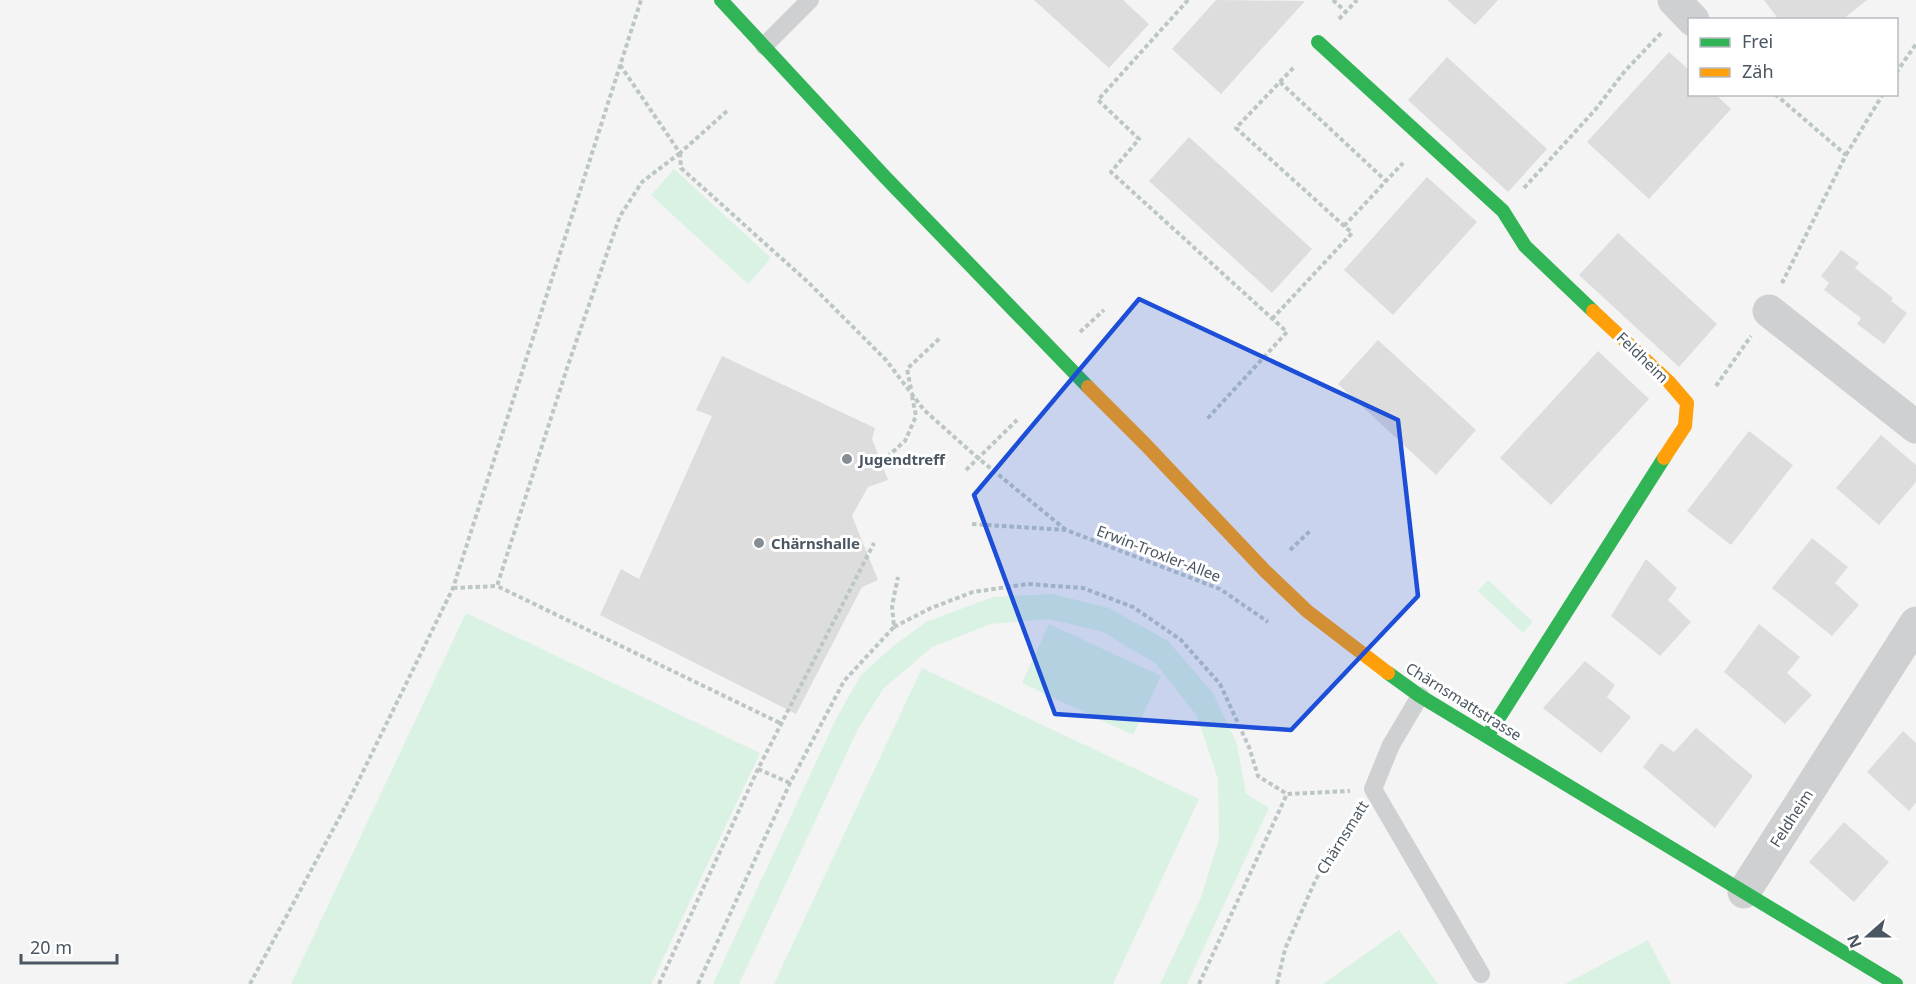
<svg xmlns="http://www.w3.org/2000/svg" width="1916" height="984" font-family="'Noto Sans',sans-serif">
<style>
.green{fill:#d9f2e3}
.building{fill:#ddddde}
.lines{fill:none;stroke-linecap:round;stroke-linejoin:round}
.path{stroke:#bcc7c4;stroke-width:4;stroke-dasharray:4.5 3;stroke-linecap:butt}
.lane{stroke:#ced0d2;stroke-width:18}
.street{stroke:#ced0d2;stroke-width:33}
.fast{stroke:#30b455;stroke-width:14}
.slow{stroke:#ff9f0a;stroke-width:14}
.marked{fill:#1d4ed8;fill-opacity:0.2;stroke:#1d4ed8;stroke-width:4.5;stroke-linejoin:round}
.poi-dot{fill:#868d94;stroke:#fff;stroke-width:2}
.labels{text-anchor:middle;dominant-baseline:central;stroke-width:6;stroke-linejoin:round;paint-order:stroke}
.street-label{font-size:15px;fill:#4a5661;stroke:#fff}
.poi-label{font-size:15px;font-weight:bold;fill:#4a5661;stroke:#fff;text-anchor:start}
</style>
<rect width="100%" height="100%" fill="#f4f4f4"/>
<!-- green -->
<path class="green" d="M674,169L771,258L748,284L651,195Z
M1488,580L1533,622L1523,633L1478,591Z
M1052,594L1109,608L1168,641L1213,693L1237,744L1246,794L1269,808L1187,984H1160L1200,900L1219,840L1218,779L1197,716L1156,664L1103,632L1049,619L991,624L932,647L883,689L858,729L739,984H713L836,719L861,675L892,647L926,622L993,597Z
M466,613L760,753L651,984H291Z
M1049,624L1161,676L1133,735L1022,683Z
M922,668L1199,799L1113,984H774Z
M1399,930L1438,984H1323Z
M1648,940L1671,984H1565Z"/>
<!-- building -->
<path class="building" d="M1034,0H1123L1149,24L1109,68Z
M1216,0L1305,1L1221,94L1172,49Z
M1447,0H1498L1475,25Z
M1764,0H1867L1842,20H1779Z
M1669,52L1690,71V94H1715L1731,109L1649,199L1587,142Z
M1447,57L1547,149L1508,192L1408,100Z
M1189,137L1312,249L1272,293L1149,181Z
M1427,177L1477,222L1393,315L1344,270Z
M1618,233L1717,324L1679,367L1579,275Z
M1841,250L1859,263L1855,268L1893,298L1891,301L1907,313L1884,344L1857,324L1861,318L1824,290L1829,283L1821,276Z
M1378,340L1476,430L1436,475L1338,384Z
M1598,351L1649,399L1551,505L1500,458Z
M722,356L875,428L872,439L888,480L868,487L852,516L878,580L862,587L796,714L600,615L621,569L639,579L712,416L696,410Z
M1749,431L1793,465L1731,545L1687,511Z
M1881,435L1916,465V482L1879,525L1836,488Z
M1812,538L1848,567L1835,583L1859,605L1832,636L1772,588Z
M1646,559L1677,588L1668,600L1691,622L1660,656L1611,616Z
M1759,624L1800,657L1787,673L1812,695L1785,724L1724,672Z
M1585,661L1615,685L1607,697L1631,717L1601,753L1543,708Z
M1696,728L1753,776L1715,828L1643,767L1661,743L1674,752Z
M1903,731L1916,743V803L1909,811L1867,772Z
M1844,822L1889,862L1854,902L1809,862Z"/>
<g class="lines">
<!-- path -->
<path class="path" d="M1188,0L1098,100L1139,139L1111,172L1287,332L1207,419
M1333,0L1346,12
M1339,19L1357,0
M620,65L680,153L727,111
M1896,73L1916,44
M1280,82L1386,181
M1775,94L1846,155L1782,283
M680,153L642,182L620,216L568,365L497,586L782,724
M680,153L681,168L809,283L886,360L924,410L978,458L1066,530
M1846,155L1883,94
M1524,188L1595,110L1625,71L1662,32
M1344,226L1403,163
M1272,319L1352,233L1236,128L1295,66
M1080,332L1104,310
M1716,386L1751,336
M911,389L907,369L940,338
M887,457L905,441L916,416L912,396
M966,470L1017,420
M972,524L1066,530L1220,589L1268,622
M1290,550L1311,530
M453,588L497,586
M894,627L931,608L973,592L1028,584L1083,588L1133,607L1181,640L1220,684L1249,747L1258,776L1287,794
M758,769L790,783
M250,984L351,796L453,588L641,0
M659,984L758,769L874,543
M698,984L790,783L844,681L894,627L892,606L898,577
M1199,984L1287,794L1350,791
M1277,984L1285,949L1316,879L1358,813"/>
<!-- lane -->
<path class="lane" d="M764,46L810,0
M1420,696L1391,745L1373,789L1481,974"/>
<!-- street -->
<path class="street" d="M1674,0L1693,20
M1769,311L1916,427
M1744,892L1916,623"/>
<!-- fast -->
<path class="fast" d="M721,0L885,177L1088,387
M1318,42L1503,211L1525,246L1593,311
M1388,673L1420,696L1896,984
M1488,735L1664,458"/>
<!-- slow -->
<path class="slow" d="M1593,311L1669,382L1687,403L1685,426L1664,458
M1088,387L1145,444L1265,571L1307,611L1388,673"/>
</g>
<!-- marked area -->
<path class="marked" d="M1139,299L1398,420L1418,596L1291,730L1055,714L974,495Z"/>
<!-- markers -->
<g class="poi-dot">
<circle cx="847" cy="459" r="6"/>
<circle cx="759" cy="543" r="6"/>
</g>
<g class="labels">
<!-- street labels -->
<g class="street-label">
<text transform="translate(1643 357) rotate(44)">Feldheim</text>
<text transform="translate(1159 553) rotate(21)">Erwin-Troxler-Allee</text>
<text transform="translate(1464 701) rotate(32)">Chärnsmattstrasse</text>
<text transform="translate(1791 818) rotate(-57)">Feldheim</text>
<text transform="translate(1342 837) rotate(-58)">Chärnsmatt</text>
</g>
<!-- poi labels -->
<g class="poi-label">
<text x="859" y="459">Jugendtreff</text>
<text x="771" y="543">Chärnshalle</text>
</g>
</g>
<!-- legend -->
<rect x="1688" y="18" width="210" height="78" fill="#ffffff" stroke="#b7bbc0" stroke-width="1.5"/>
<rect x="1700" y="38" width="30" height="9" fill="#30b455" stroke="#b7bbc0" stroke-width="1.5"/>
<text x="1742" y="48" font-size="18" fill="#4a5661">Frei</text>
<rect x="1700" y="68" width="30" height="9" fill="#ff9f0a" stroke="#b7bbc0" stroke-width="1.5"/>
<text x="1742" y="78" font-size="18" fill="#4a5661">Zäh</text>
<!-- north arrow -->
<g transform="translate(1868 936) rotate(249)" stroke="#ffffff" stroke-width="4.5" paint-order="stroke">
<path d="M0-4.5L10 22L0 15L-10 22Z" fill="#4a5661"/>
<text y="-9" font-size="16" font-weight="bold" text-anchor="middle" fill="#4a5661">N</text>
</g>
<!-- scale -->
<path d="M21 954v9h96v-9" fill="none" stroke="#4a5661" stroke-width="3"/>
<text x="30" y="954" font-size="18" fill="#4a5661" stroke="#ffffff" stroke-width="4.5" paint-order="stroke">20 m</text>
</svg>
